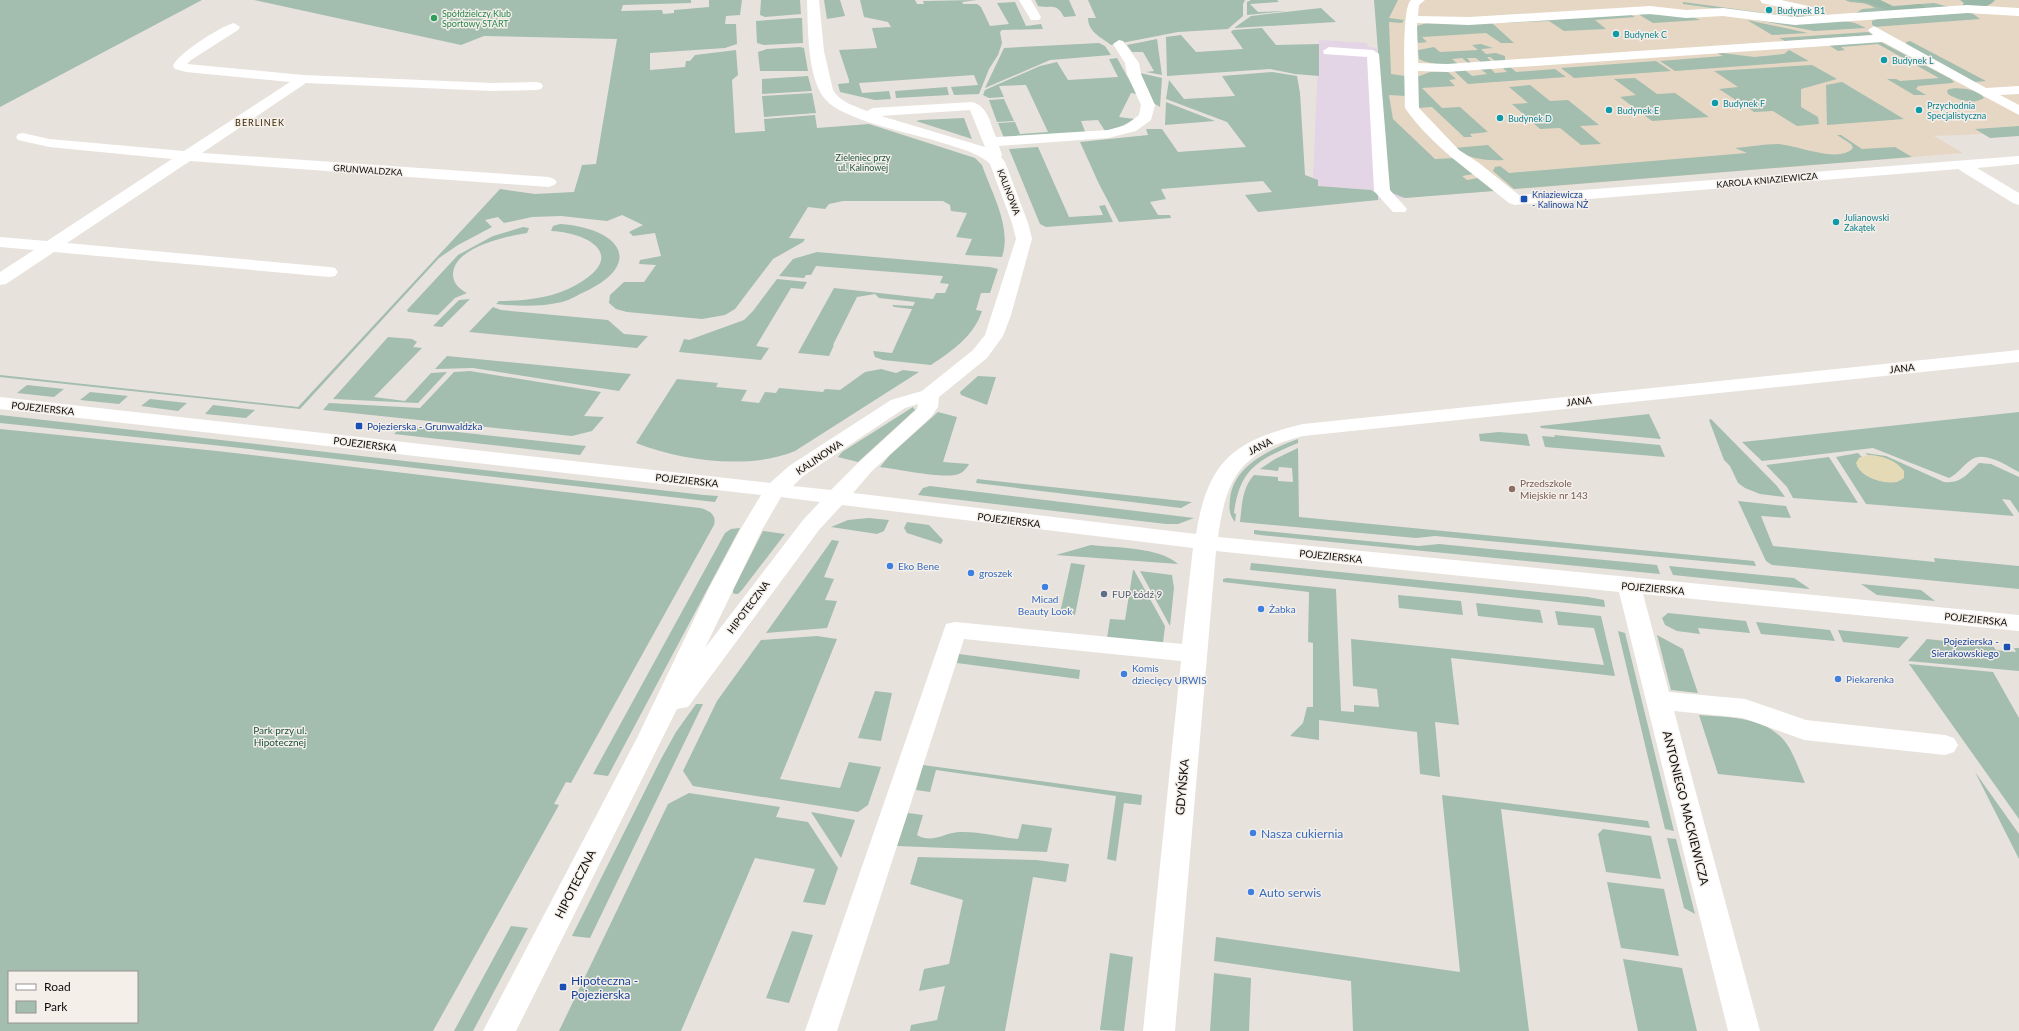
<svg xmlns="http://www.w3.org/2000/svg" width="2019" height="1031" font-family="Lato,sans-serif">
<style>
.industrial{fill:#e3d4e6}
.medical{fill:#e6d7c4}
.green{fill:#a3bdaf;fill-rule:evenodd}
.forest{fill:#99b8a7}
.sand{fill:#e4dab5}
.lines{fill:none;stroke-linecap:round;stroke-linejoin:round}
.minor{fill:#fff;fill-rule:evenodd}
.culture-dot{fill:#0f9aa8;stroke:#f5efea;stroke-width:1.5}
.leisure-dot{fill:#2e9e5b;stroke:#f5efea;stroke-width:1.5}
.transit-dot{fill:#1a4fb4;stroke:#f5efea;stroke-width:1.5}
.education-dot{fill:#8d6e63;stroke:#f5efea;stroke-width:1.5}
.shop-dot{fill:#3f7fe0;stroke:#f5efea;stroke-width:1.5}
.service-dot{fill:#5c6f8a;stroke:#f5efea;stroke-width:1.5}
.labels{text-anchor:middle;dominant-baseline:central;stroke-width:3;stroke-linejoin:round;paint-order:stroke}
.far-culture-label{font-size:9px;fill:#0d838f;stroke:#f5efea;text-anchor:start}
.far-leisure-label{font-size:9px;fill:#27864d;stroke:#f5efea;text-anchor:start}
.far-neighbourhood-label{font-size:9px;letter-spacing:1px;fill:#3a2500;stroke:#f5efea}
.far-park-label{font-size:9px;fill:#19523a;stroke:#f5efea}
.far-street-label{font-size:9px;fill:#0d0c0a;stroke:#f5efea}
.far-transit-label{font-size:9px;fill:#164399;stroke:#f5efea;text-anchor:start}
.street-label{font-size:10px;fill:#0d0c0a;stroke:#f5efea}
.transit-label{font-size:10px;fill:#164399;stroke:#f5efea;text-anchor:start}
.education-label{font-size:10px;fill:#785e54;stroke:#f5efea;text-anchor:start}
.shop-label{font-size:10px;fill:#366cbe;stroke:#f5efea;text-anchor:start}
.service-label{font-size:10px;fill:#4e5e75;stroke:#f5efea;text-anchor:start}
.park-label{font-size:10px;fill:#19523a;stroke:#f5efea}
.near-street-label{font-size:12px;fill:#0d0c0a;stroke:#f5efea}
.near-shop-label{font-size:12px;fill:#366cbe;stroke:#f5efea;text-anchor:start}
.near-transit-label{font-size:12px;fill:#164399;stroke:#f5efea;text-anchor:start}
</style>
<rect width="100%" height="100%" fill="#e8e2dd"/>
<!-- industrial -->
<path class="industrial" d="M1319,40L1367,43L1368,47L1377,48L1389,192L1405,198L1378,200V194L1371,190L1317,186L1318,180L1313,178Z"/>
<!-- medical -->
<path class="medical" d="M1374,0H2019V126L1976,129L1983,134L1934,136L1963,153L1405,198Z"/>
<!-- green -->
<path class="green" d="M0,0H202L0,107Z
M254,0H691V3L623,5L621,11L662,10L663,14L674,13V10L709,7V0H742L740,15L726,16L725,24H736L737,44L725,48L650,53V70L685,67L686,61H690L695,55L736,50L738,75L732,80L735,133L765,131L764,119L815,115L817,128L869,124L975,158L982,165C992,194 1012,227 1002,257L965,255L972,239L956,237L967,213L951,211L950,205L943,201H843L829,204L825,209L808,207L789,238L805,239L803,242L773,259L735,309L725,315L702,319L627,312L616,309L609,303L610,295L624,282H644L656,265L639,264L640,260L661,256L655,233L633,236L629,232L643,225L622,215L607,221L561,216L532,217L504,223L498,217L485,220L492,227L458,245L439,258L300,409L0,377V375L298,407L500,189L535,194L574,192L582,165L596,164L617,39L484,36L461,45Z
M761,0H800L801,14L765,17L760,15Z
M824,0H840L845,16L827,19Z
M860,0H915L917,4H924L923,1L977,0L962,2L963,4H977L981,7L990,26L1009,24L997,3L1015,2L1026,26L1041,24L1043,29L1002,30L1000,32L1002,43L998,55L989,69L979,94L954,95L951,87L978,85L974,75L859,83L862,93L889,91L891,99L875,100L840,92L838,84L849,83V80L839,50L877,48L872,28L891,27L888,22L864,17Z
M1035,0H1069L1076,16L1064,17C1056,2 1051,9 1038,6Z
M1088,0H1245L1243,4V16L1228,29L1178,32L1111,45C1101,37 1088,32 1088,18H1096Z
M1251,0H1277L1279,2L1250,4L1258,12L1286,11L1247,15V2Z
M1374,0H1398L1389,18L1404,20L1402,23L1389,22L1391,74L1405,76L1406,96L1389,95L1393,119L1435,159L1455,158L1474,174L1462,176L1467,180L1478,178L1494,191L1405,198L1389,192Z
M1845,0H1880L1893,6L1934,3L1949,7L1855,14L1862,9L1875,8C1862,0 1855,5 1845,0Z
M1683,2L1788,16V12L1808,16L1811,12L1815,15L1791,19L1683,4Z
M1321,8L1336,22L1234,28L1251,16Z
M1964,13H1972L1980,19L1874,27L1872,24V21L1877,19Z
M1630,14L1635,17L1595,20L1606,29L1564,31L1549,21L1499,23Z
M1638,14L1687,15L1700,20L1653,23Z
M797,18H802L803,43L764,45L757,43L756,21Z
M1746,18L1844,21L1855,23L1866,28L1814,31Z
M1747,20L1808,33L1772,35Z
M1430,22L1492,23L1514,43H1501L1486,33L1422,37L1427,42L1418,43L1414,29L1417,26Z
M1262,28L1276,45L1319,44V76L1295,74L1270,69L1167,76L1166,37L1181,35L1196,52L1243,49L1231,32L1233,30Z
M1868,32L1874,35L1785,41L1779,38Z
M1157,39L1162,75L1146,72L1154,71L1143,52H1132L1127,45Z
M1879,41L1951,79L1954,82L1952,83L1918,86L1916,89L1926,95H1914L1887,79H1896L1900,81L1939,78L1878,44L1841,47L1845,50L1838,51L1827,44Z
M1910,41L1986,81L1974,82L1907,45L1906,42Z
M1099,43L1105,46L1111,55L1050,60L985,88L1004,48Z
M1481,44L1493,48L1481,49L1486,54L1496,53L1505,56V60L1498,63L1490,57H1487L1492,62L1482,63L1476,58H1467L1471,63H1468L1462,58L1452,59L1458,64C1445,65 1431,65 1419,59L1418,50L1434,47L1440,52L1478,50L1472,45Z
M800,47L804,48L808,71H760L758,52L767,49Z
M1789,50L1809,61L1675,71L1660,61L1723,56L1715,52L1754,57L1784,54Z
M1117,58L1137,94L1131,93L1119,117L1135,119L1118,128L1105,131L1098,120L1081,121L1086,134L1004,138L998,123L1015,122L1020,134L1048,132L1026,85L999,86L1004,97L989,98L983,95L985,90L1040,66L1057,62L1068,80L1118,77L1109,59Z
M1656,61L1671,71L1574,78L1561,68Z
M1812,65L1837,79L1801,89V107L1818,117L1819,124L1797,126L1773,111L1754,112L1719,89L1738,87L1714,71Z
M1509,66L1516,72L1555,69L1566,77L1468,84L1453,70L1464,69L1472,76L1487,74L1479,68L1489,67L1495,73L1507,72L1502,67Z
M1447,71L1456,79L1449,80L1455,86L1422,88L1442,108L1460,107L1488,132L1470,134L1472,137H1464L1432,107L1417,108V77L1430,72Z
M1272,72L1297,76L1300,93L1305,175L1318,180V186L1371,190L1378,194V200L1258,212L1245,195L1272,192L1263,181L1161,189L1166,199L1150,202L1158,215H1170L1171,218L1119,222L1099,184L1080,142L1148,135L1146,129H1162L1178,152L1246,147L1227,122L1166,99L1169,80L1184,99L1235,96L1222,76Z
M1140,73L1162,78L1160,107L1150,101Z
M808,76L812,91L762,94V79Z
M1635,78L1657,94L1675,93L1709,117L1652,121L1620,97L1636,95L1614,79Z
M1842,82L1904,119L1827,125L1826,85Z
M1530,85L1550,101L1568,100L1599,125L1580,126L1601,144L1581,145L1560,128L1540,129L1512,104L1528,103L1509,87Z
M947,87L949,95L896,98L895,91Z
M1949,89C1959,87 1978,89 1984,98C1974,105 1957,100 1948,94L1947,91Z
M812,93L816,113L764,117L762,96Z
M1004,99L1014,121L997,122L989,100Z
M1166,102L1215,121L1165,125Z
M964,118L972,139L916,121L920,120Z
M2019,126V136L1990,138L1975,129Z
M1837,135H1841L1862,149L1895,147L1912,157L1514,189L1493,171L1495,167L1500,166L1509,173L1747,153L1735,148C1749,147 1764,144 1778,144C1797,145 1839,164 1853,148L1851,144Z
M1488,145L1504,160C1487,161 1468,159 1454,148Z
M1038,147L1069,217L1103,215L1099,206L1105,205L1113,222L1046,227L1040,224L1009,149Z
M560,224C621,228 647,265 580,294C573,298 565,302 557,303C538,307 515,306 496,304L499,301C525,301 553,298 576,285C628,256 590,233 551,231L553,226Z
M523,227L529,228L527,233C507,236 454,247 453,274C453,283 459,289 467,293L455,298L438,315L408,312L407,310L458,255L493,236Z
M817,252L990,267L998,269L990,293H981L976,310L982,311C974,336 952,351 931,365L883,360L875,357L873,351L892,353L912,309L894,307L892,305L913,306L915,302L879,298L875,294L857,297L833,345H834L829,356L798,353L834,288L933,299L936,293H945L949,284L940,283L943,276L816,266L811,275H806L804,278L779,276L793,259Z
M777,279L807,282L803,289L791,288L756,346L769,348L761,360L679,352L684,339L689,340L744,320L753,311Z
M470,299L442,327L433,326L459,300Z
M493,307L501,310L608,320L624,334L648,336L637,348L469,332Z
M388,337L412,339L417,342L413,347L422,348L374,397L405,401L431,373L447,372L418,403L333,399Z
M447,356L631,374L619,391L473,368L435,369Z
M881,369L896,373L903,370L919,372L795,451C749,470 682,461 636,443L677,379L718,383L716,387L747,390L741,401L759,403L765,392L776,393L779,388L823,392L825,389L840,390L865,372Z
M470,371L601,392L584,416L604,417L592,431L572,436L323,410L329,403L420,408L454,372Z
M978,376L996,377L987,405L961,395L960,392Z
M27,385L64,389L54,397L17,393Z
M90,392L128,396L119,404L80,400Z
M150,399L187,403L178,411L141,406Z
M213,405L255,410L246,418L205,414Z
M913,407L915,410L858,462L838,457L842,452Z
M938,412L957,417L943,462L969,464C966,470 961,474 955,475C939,478 897,469 880,467L890,455Z
M2019,412V472C2007,466 1984,450 1971,460C1963,465 1958,474 1949,478L1873,448L1762,461L1742,442Z
M1649,414L1661,439L1541,428L1540,426Z
M0,415L704,495L718,496L715,502L222,446L0,423Z
M1711,419L1777,486L1785,497L1760,494L1745,488L1738,483L1730,466L1724,460L1709,420Z
M402,426L586,446L580,455L394,434Z
M0,429L217,451L700,508C709,510 717,515 714,525L571,783L566,782L554,804L559,805L433,1031H0ZM9,972H137V1022H9Z
M1499,432L1527,434L1530,446L1480,441L1479,434Z
M1554,435L1660,445L1665,457L1545,447L1542,436L1555,437Z
M1298,439V443C1258,460 1240,468 1234,513L1236,514L1235,522C1229,514 1229,509 1230,499C1233,466 1270,449 1298,439Z
M1298,448L1299,517L1754,561L1756,566L1435,536L1416,538L1240,522C1242,505 1242,488 1254,475L1278,477V481L1293,482L1292,468L1279,467L1278,471L1260,469L1275,459Z
M1858,453L1862,457L1859,458L1857,466C1864,479 1884,483 1898,482L1885,458L1868,455L1865,453L1886,456L1944,482C1961,484 1967,474 1979,463L1991,464L2019,477V513L2010,500L2002,499L2014,516L1866,504L1836,457Z
M1829,457L1858,503L1793,498L1787,487L1766,465Z
M977,479L1192,502L1181,508L976,483Z
M930,486L1194,518L1178,524H1166L918,495L923,488Z
M1738,501L1786,506L1791,518L1761,516L1773,546L1935,562L1934,558L2019,566V589L1772,565L1766,561Z
M869,518L889,520L884,531L877,534L831,527L848,520Z
M907,522L929,525L943,540L941,544L907,533L904,528Z
M740,528L608,776L593,774L725,533L731,529Z
M1254,530L1419,546L1439,544L1657,565L1660,574L1260,535L1254,534Z
M763,531L785,534L742,590L738,594H735L733,593V590Z
M832,540L839,541L824,577L834,579L825,600L837,601L827,628L766,633Z
M1091,545C1116,548 1160,547 1178,564L1056,555Z
M1071,563L1085,565L1075,615L1060,613Z
M1251,563L1588,597L1604,600L1605,607L1250,570Z
M1669,566L1794,578L1810,589L1673,575Z
M1133,570H1134L1165,626L1163,643L1107,638L1110,619L1125,620Z
M1140,571L1172,575L1174,588L1170,626Z
M1227,578L1336,589L1341,711L1354,712V705L1379,707L1377,689L1353,686L1351,639L1604,665L1594,628L1558,625L1555,611L1601,616L1615,676L1451,658L1459,725L1435,722L1440,777L1420,774L1417,732L1319,720V740L1290,736L1303,723L1307,707H1313V643L1308,642L1309,592L1223,582V579Z
M1861,584L1921,590L1935,601L1877,595Z
M1398,595L1461,601L1463,615L1399,608Z
M1476,603L1540,610L1543,623L1478,616Z
M1668,613L1746,621L1750,633L1698,628L1700,634L1677,631L1665,625L1662,618Z
M1756,622L1830,630L1835,641L1761,634Z
M1838,630L1909,637L1899,648L1843,642Z
M1618,631L1625,633L1674,831L1665,829Z
M1657,635L1683,649L1698,693L1671,690Z
M817,636L837,639L780,779L840,788L849,762L881,767L868,805L858,812L693,786L683,771L717,701L761,640Z
M1927,639L1993,646L1996,650L2016,652L2014,648H2019V671L1908,661Z
M959,654L1080,670L1079,679L957,663Z
M1909,664L1993,672L2019,718V819Z
M875,691L892,693L881,741L858,738Z
M696,704H703L590,938L572,936L661,759L676,732Z
M1699,715C1733,718 1771,716 1790,749C1796,760 1800,772 1805,783L1718,774Z
M923,765L1142,795L1141,805L1124,803L1116,861L1107,859L1116,796L936,770L930,792L916,790Z
M1975,772L2019,834V859Z
M689,793L780,807L776,817L808,822L838,868L825,905L803,902L815,869L755,858L681,1031H559L668,804Z
M1442,795L1648,821L1650,828L1501,809L1529,1031H1353L1351,981L1214,961L1216,937L1460,972Z
M811,812L855,820L841,858Z
M908,813L923,815L917,835C932,844 944,833 959,832C978,831 999,837 1018,839L1022,824L1052,828L1047,852L897,846Z
M1603,829L1651,836L1661,879L1606,872L1598,834Z
M1667,838L1676,839L1695,914L1684,908Z
M918,857L1036,860L1069,864L1066,882L1033,877L1005,1031H910L911,1025L937,1020L945,986L919,991L924,969L949,964L963,900L910,884Z
M1607,882L1664,889L1679,956L1621,948Z
M511,926L528,928L473,1031H454Z
M792,931L813,935L789,1003L766,998Z
M1110,953L1133,957L1124,1031L1100,1030Z
M1623,959L1682,968L1697,1031H1638Z
M1214,973L1251,978L1249,1031H1210Z"/>
<!-- forest -->
<path class="forest" d="M1853,0H1880L1894,7L1920,4L1926,8L1893,12L1865,2Z
M1960,0H1995C1987,10 1974,7 1962,6L1964,3Z"/>
<!-- sand -->
<path class="sand" d="M1868,455C1881,455 1896,460 1904,471V478C1891,489 1861,478 1856,463L1859,458Z"/>
<g class="lines">
<!-- minor -->
<path class="minor" d="M807,0H819L824,51L833,90C840,102 854,106 867,111L873,108L972,102C988,106 990,123 996,137L1108,130L1126,125L1139,115L1141,105L1127,74L1125,63L1113,44L1119,40L1123,41L1139,63L1141,74L1155,105L1151,120L1136,131L1108,138L999,146L1002,155L1001,157L1005,162L1028,223L1032,239L1011,315L1003,336L987,358L939,397L938,407L931,417L872,471L853,493L1196,534C1208,461 1233,441 1303,424L2019,350V362L1303,436C1242,451 1226,477 1218,537L2019,615V631L1643,594L1669,692L1745,699L1806,720L1945,735L1954,738L1958,745L1954,752L1945,755L1804,740L1743,718L1674,711L1760,1031H1728L1619,592L1216,551L1175,1031H1143L1181,661L964,639L837,1031H805L946,624L955,622L1182,644L1193,548L842,505L819,530L688,707L677,709L516,1031H483L637,738L709,588L740,530L761,495L0,409V397L770,483L789,466L891,400L922,391L973,350L985,335L1016,239L1012,223L990,164L987,161C971,150 952,146 933,140C908,133 842,119 826,100C807,80 808,27 807,0ZM970,110L985,147L881,116ZM918,404L917,409L858,463L831,490L793,486L803,476L905,408ZM781,497L820,502L803,520L705,648L762,530Z
M1019,0H1031L1041,17L1039,20H1031Z
M1411,0H1425L1419,5L1418,16L1469,17L1650,6L1686,10L1723,8L1795,17L1967,5L2019,8V16L1967,13L1795,25L1723,16L1686,18L1650,14L1469,25L1417,23L1418,63L1447,64L1873,35L1868,30L1874,26L1986,88L2019,86V94L2000,95L2019,105V115L1883,42L1447,72L1418,71L1419,108L1459,150L1479,163L1519,195L2019,156V164L1977,168L2019,193V205L2013,203L1958,169L1515,205L1509,203C1473,173 1432,147 1405,108C1405,91 1401,7 1411,0Z
M1760,0H1781L1817,8L1819,11L1813,15L1762,3Z
M234,23L240,27L238,30L191,60L187,64L303,75L493,83L536,82L541,83L543,86L541,89L536,90L493,91L306,83L202,153L549,177L554,179L557,182L554,185L549,187L190,161L67,243L329,267L335,268L338,272L335,276L329,277L54,252L6,284L0,285V272L34,250L0,247V237L47,241L172,159L49,147L18,140L16,137L18,134L23,133L49,139L184,151L290,82L186,72L175,69L173,66C177,54 221,26 234,23Z
M1329,47L1373,50L1379,54L1390,190L1407,209L1405,212H1393L1374,191L1367,57L1324,54L1323,51Z"/>
</g>
<!-- markers -->
<g class="culture-dot">
<circle cx="1769" cy="10" r="4"/>
<circle cx="1616" cy="34" r="4"/>
<circle cx="1884" cy="60" r="4"/>
<circle cx="1715" cy="103" r="4"/>
<circle cx="1609" cy="110" r="4"/>
<circle cx="1919" cy="110" r="4"/>
<circle cx="1500" cy="118" r="4"/>
<circle cx="1836" cy="222" r="4"/>
</g>
<circle class="leisure-dot" cx="434" cy="18" r="4"/>
<g class="transit-dot">
<rect x="1520" y="195" width="8" height="8" rx="2"/>
<rect x="355" y="422" width="8" height="8" rx="2"/>
<rect x="2003" y="643" width="8" height="8" rx="2"/>
<rect x="559" y="983" width="8" height="8" rx="2"/>
</g>
<circle class="education-dot" cx="1512" cy="489" r="4"/>
<g class="shop-dot">
<circle cx="890" cy="566" r="4"/>
<circle cx="971" cy="573" r="4"/>
<circle cx="1045" cy="587" r="4"/>
<circle cx="1261" cy="609" r="4"/>
<circle cx="1124" cy="674" r="4"/>
<circle cx="1838" cy="679" r="4"/>
<circle cx="1253" cy="833" r="4"/>
<circle cx="1251" cy="892" r="4"/>
</g>
<circle class="service-dot" cx="1104" cy="594" r="4"/>
<g class="labels">
<!-- far-culture labels -->
<g class="far-culture-label">
<text x="1777" y="10">Budynek B1</text>
<text x="1624" y="34">Budynek C</text>
<text x="1892" y="60">Budynek L</text>
<text x="1723" y="103">Budynek F</text>
<text x="1927" y="105">Przychodnia<tspan x="1927" dy="10">Specjalistyczna</tspan></text>
<text x="1617" y="110">Budynek E</text>
<text x="1508" y="118">Budynek D</text>
<text x="1844" y="217">Julianowski<tspan x="1844" dy="10">Zakątek</tspan></text>
</g>
<!-- far-leisure labels -->
<g class="far-leisure-label">
<text x="442" y="13">Spółdzielczy Klub<tspan x="442" dy="10">Sportowy START</tspan></text>
</g>
<!-- far-neighbourhood labels -->
<g class="far-neighbourhood-label">
<text x="260" y="122">BERLINEK</text>
</g>
<!-- far-park labels -->
<g class="far-park-label">
<text x="863" y="157">Zieleniec przy<tspan x="863" dy="10">ul. Kalinowej</tspan></text>
</g>
<!-- far-street labels -->
<g class="far-street-label">
<text transform="translate(368 170) rotate(4)">GRUNWALDZKA</text>
<text transform="translate(1767 180) rotate(-5)">KAROLA KNIAZIEWICZA</text>
<text transform="translate(1009 192) rotate(69)">KALINOWA</text>
</g>
<!-- far-transit labels -->
<g class="far-transit-label">
<text x="1532" y="194">Kniaziewicza<tspan x="1532" dy="10">- Kalinowa NŻ</tspan></text>
</g>
<!-- street labels -->
<g class="street-label">
<text transform="translate(1902 368) rotate(-6)">JANA</text>
<text transform="translate(1579 401) rotate(-6)">JANA</text>
<text transform="translate(43 408) rotate(6)">POJEZIERSKA</text>
<text transform="translate(365 444) rotate(7)">POJEZIERSKA</text>
<text transform="translate(1260 446) rotate(-27)">JANA</text>
<text transform="translate(819 457) rotate(-34)">KALINOWA</text>
<text transform="translate(687 480) rotate(6)">POJEZIERSKA</text>
<text transform="translate(1009 520) rotate(7)">POJEZIERSKA</text>
<text transform="translate(1331 556) rotate(6)">POJEZIERSKA</text>
<text transform="translate(1653 588) rotate(5)">POJEZIERSKA</text>
<text transform="translate(748 607) rotate(-53)">HIPOTECZNA</text>
<text transform="translate(1976 619) rotate(6)">POJEZIERSKA</text>
</g>
<!-- transit labels -->
<g class="transit-label">
<text x="367" y="426">Pojezierska - Grunwaldzka</text>
<text x="1999" y="641" text-anchor="end">Pojezierska -<tspan x="1999" dy="12">Sierakowskiego</tspan></text>
</g>
<!-- education labels -->
<g class="education-label">
<text x="1520" y="483">Przedszkole<tspan x="1520" dy="12">Miejskie nr 143</tspan></text>
</g>
<!-- shop labels -->
<g class="shop-label">
<text x="898" y="566">Eko Bene</text>
<text x="979" y="573">groszek</text>
<text x="1045" y="599" text-anchor="middle">Micad<tspan x="1045" dy="12">Beauty Look</tspan></text>
<text x="1269" y="609">Żabka</text>
<text x="1132" y="668">Komis<tspan x="1132" dy="12">dziecięcy URWIS</tspan></text>
<text x="1846" y="679">Piekarenka</text>
</g>
<!-- service labels -->
<g class="service-label">
<text x="1112" y="594">FUP Łódź 9</text>
</g>
<!-- park labels -->
<g class="park-label">
<text x="280" y="730">Park przy ul.<tspan x="280" dy="12">Hipotecznej</tspan></text>
</g>
<!-- near-street labels -->
<g class="near-street-label">
<text transform="translate(1182 787) rotate(-85)">GDYŃSKA</text>
<text transform="translate(1686 808) rotate(76)">ANTONIEGO MACKIEWICZA</text>
<text transform="translate(575 884) rotate(-63)">HIPOTECZNA</text>
</g>
<!-- near-shop labels -->
<g class="near-shop-label">
<text x="1261" y="833">Nasza cukiernia</text>
<text x="1259" y="892">Auto serwis</text>
</g>
<!-- near-transit labels -->
<g class="near-transit-label">
<text x="571" y="980">Hipoteczna -<tspan x="571" dy="14">Pojezierska</tspan></text>
</g>
</g>
<!-- legend -->
<rect x="8" y="971" width="130" height="52" fill="#f5efea" stroke="#989490"/>
<rect x="16" y="984" width="20" height="6" fill="#ffffff" stroke="#989490"/>
<text x="44" y="991" font-size="12" fill="#0d0c0a">Road</text>
<rect x="16" y="1001" width="20" height="12" fill="#a3bdaf" stroke="#989490"/>
<text x="44" y="1011" font-size="12" fill="#0d0c0a">Park</text>
</svg>
